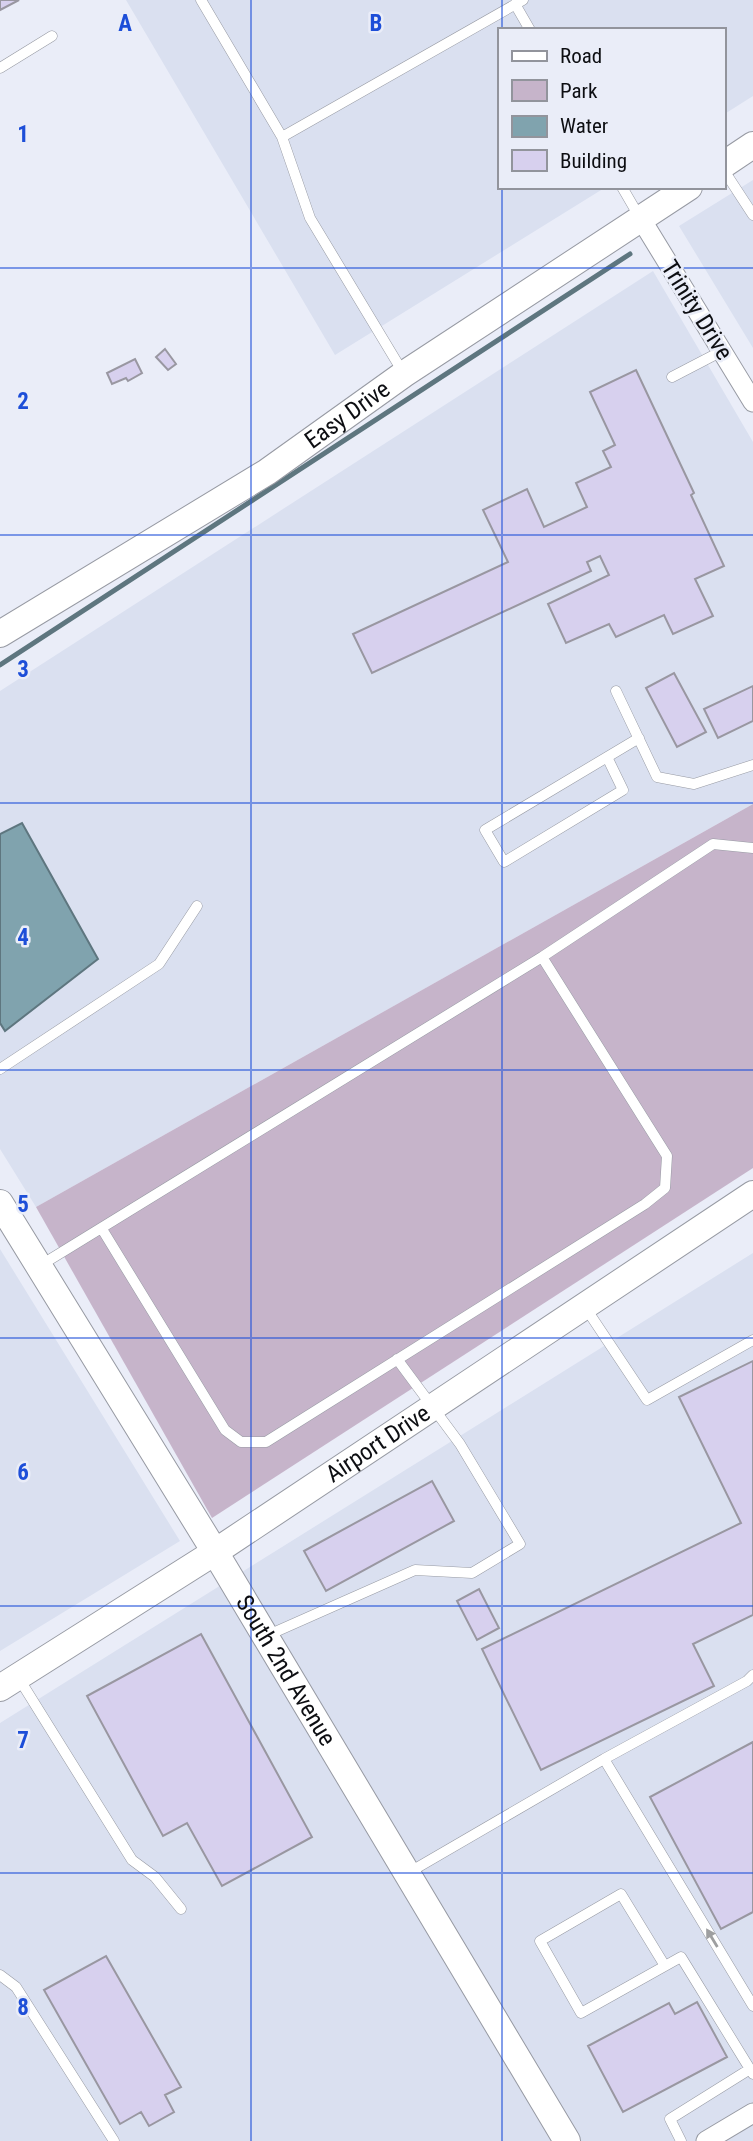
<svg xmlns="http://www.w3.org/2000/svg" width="753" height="2141" font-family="'Roboto Condensed',sans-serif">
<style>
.built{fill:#dae0f0}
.green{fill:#c6b4ca}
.water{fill:#80a3ae;stroke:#5e767f;stroke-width:2}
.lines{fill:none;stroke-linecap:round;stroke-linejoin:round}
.stream{stroke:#5e767f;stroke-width:5}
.building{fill:#d7d0ee;stroke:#9997a1;stroke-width:2}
.lane-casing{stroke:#979aa3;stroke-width:11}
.street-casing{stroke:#979aa3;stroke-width:21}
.secondary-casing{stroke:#979aa3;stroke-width:28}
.lane{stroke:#fff;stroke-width:10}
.street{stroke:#fff;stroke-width:19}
.secondary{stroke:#fff;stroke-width:26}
.oneway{fill:#9e9fa0}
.grid{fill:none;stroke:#1d4ed8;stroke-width:2;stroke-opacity:0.55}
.labels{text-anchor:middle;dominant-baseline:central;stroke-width:5;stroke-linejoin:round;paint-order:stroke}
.street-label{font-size:24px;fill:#0d0e12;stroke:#eaedf8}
.grid-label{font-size:23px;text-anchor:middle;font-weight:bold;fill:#1d4ed8;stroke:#eaedf8;stroke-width:5;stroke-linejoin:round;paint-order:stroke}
</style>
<rect width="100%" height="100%" fill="#eaedf8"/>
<!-- built -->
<path class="built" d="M126,0H753V96L723,115V30H499V187H606L335,355Z
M753,180V348L679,226Z
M653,271L753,442V804L36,1207L0,1149V691Z
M0,1249L180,1541L0,1651Z
M753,1253V2141H0V1723Z"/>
<!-- green -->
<path class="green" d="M753,804V1168L212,1518L36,1207Z"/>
<!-- water -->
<path class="water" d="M22,823L98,959L5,1031L0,1023V834Z"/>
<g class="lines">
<!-- stream -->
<path class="stream" d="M0,665L630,254"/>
</g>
<!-- building -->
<path class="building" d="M0,0H19L0,10Z
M165,349L176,364L168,370L156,357Z
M135,359L142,373L128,381L126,378L112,384L107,373Z
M636,370L694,493L691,495L724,566L695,579L713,616L673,634L664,615L616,637L609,624L566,643L548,604L609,575L600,556L587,562L591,571L372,673L353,634L508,562L483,510L527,489L544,527L587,507L576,483L611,467L603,451L615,445L590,392Z
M674,673L706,732L677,747L646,688Z
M753,686V721L718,738L704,709Z
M753,1361V1615L693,1644L714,1686L541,1770L482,1649L741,1523L679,1397Z
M432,1481L454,1521L326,1591L304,1551Z
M479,1589L499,1628L477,1640L457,1601Z
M201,1634L312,1837L222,1886L187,1823L163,1836L87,1696Z
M753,1742V1912L721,1929L650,1797Z
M106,1956L181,2087L165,2095L174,2112L149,2126L141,2112L120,2124L44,1990Z
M697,2002L727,2057L623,2112L588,2046L669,2003L675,2014Z"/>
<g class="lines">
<!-- lane casing -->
<g class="lane-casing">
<path id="lane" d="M201,0L282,137L310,218L404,374
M515,4L530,30
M0,68L52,36
M282,137L523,0
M723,169L753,215
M622,187L640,218
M672,377L722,351
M616,691L657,777L694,784L753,765
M607,757L623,790L504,862L485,830L639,738
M0,1069L159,964L197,906
M102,1229L225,1430L241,1442H266L645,1204L665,1188L667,1156L542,957
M41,1265L542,957L713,844L753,848
M585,1307L647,1400L753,1340
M266,1636L415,1570L472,1573L520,1544L460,1444L397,1359
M18,1677L132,1860L155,1877L181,1909
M604,1759L753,2006
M408,1873L604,1759L747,1681L753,1675
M665,1966L621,1894L540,1941L581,2013L681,1957L753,2074
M0,1975L16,1987L114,2141
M681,2141L670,2119L750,2069"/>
</g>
<!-- street casing -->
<g class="street-casing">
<path id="street" d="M641,219L753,402
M706,2141L753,2113"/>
</g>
<!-- secondary casing -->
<g class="secondary-casing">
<g id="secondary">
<path d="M723,165L753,145"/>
<path id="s1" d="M0,634L267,472L404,374L689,187"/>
<path id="s2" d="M0,1203L215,1552L567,2141"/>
<path id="s3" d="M0,1688L215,1552L753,1194"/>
</g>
</g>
<!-- lane -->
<use href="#lane" class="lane"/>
<!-- street -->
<use href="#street" class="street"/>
<!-- secondary -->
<use href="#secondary" class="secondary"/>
</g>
<!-- one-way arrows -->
<defs><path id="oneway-solid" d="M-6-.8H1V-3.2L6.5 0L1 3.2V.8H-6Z" transform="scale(1.75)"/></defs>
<use class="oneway" href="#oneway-solid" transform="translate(712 1938) rotate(-121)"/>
<!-- grid -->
<path class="grid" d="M251,0V2141M502,0V30M502,187V2141M0,268H753M0,535H753M0,803H753M0,1070H753M0,1338H753M0,1606H753M0,1873H753"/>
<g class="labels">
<!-- street labels -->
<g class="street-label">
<text transform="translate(697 310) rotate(58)">Trinity Drive</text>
<text stroke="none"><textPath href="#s1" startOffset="411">Easy Drive</textPath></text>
<text stroke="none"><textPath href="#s3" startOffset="450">Airport Drive</textPath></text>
<text stroke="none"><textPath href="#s2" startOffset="548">South 2nd Avenue</textPath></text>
</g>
</g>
<g class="grid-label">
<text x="125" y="31">A</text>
<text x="376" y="31">B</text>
<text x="23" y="142">1</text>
<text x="23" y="409">2</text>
<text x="23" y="677">3</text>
<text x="23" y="945">4</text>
<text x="23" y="1212">5</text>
<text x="23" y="1480">6</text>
<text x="23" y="1748">7</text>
<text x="23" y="2015">8</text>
</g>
<!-- legend -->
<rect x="498" y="28" width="228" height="161" fill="#eaedf8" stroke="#92949c" stroke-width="2"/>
<rect x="512" y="51" width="35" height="10" fill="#ffffff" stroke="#92949c" stroke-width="2"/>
<text x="560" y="63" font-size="21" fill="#0d0e12">Road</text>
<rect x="512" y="80" width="35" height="21" fill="#c6b4ca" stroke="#92949c" stroke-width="2"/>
<text x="560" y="98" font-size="21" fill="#0d0e12">Park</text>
<rect x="512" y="116" width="35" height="21" fill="#80a3ae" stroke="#92949c" stroke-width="2"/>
<text x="560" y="133" font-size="21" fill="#0d0e12">Water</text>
<rect x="512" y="150" width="35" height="21" fill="#d7d0ee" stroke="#92949c" stroke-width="2"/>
<text x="560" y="168" font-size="21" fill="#0d0e12">Building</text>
</svg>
